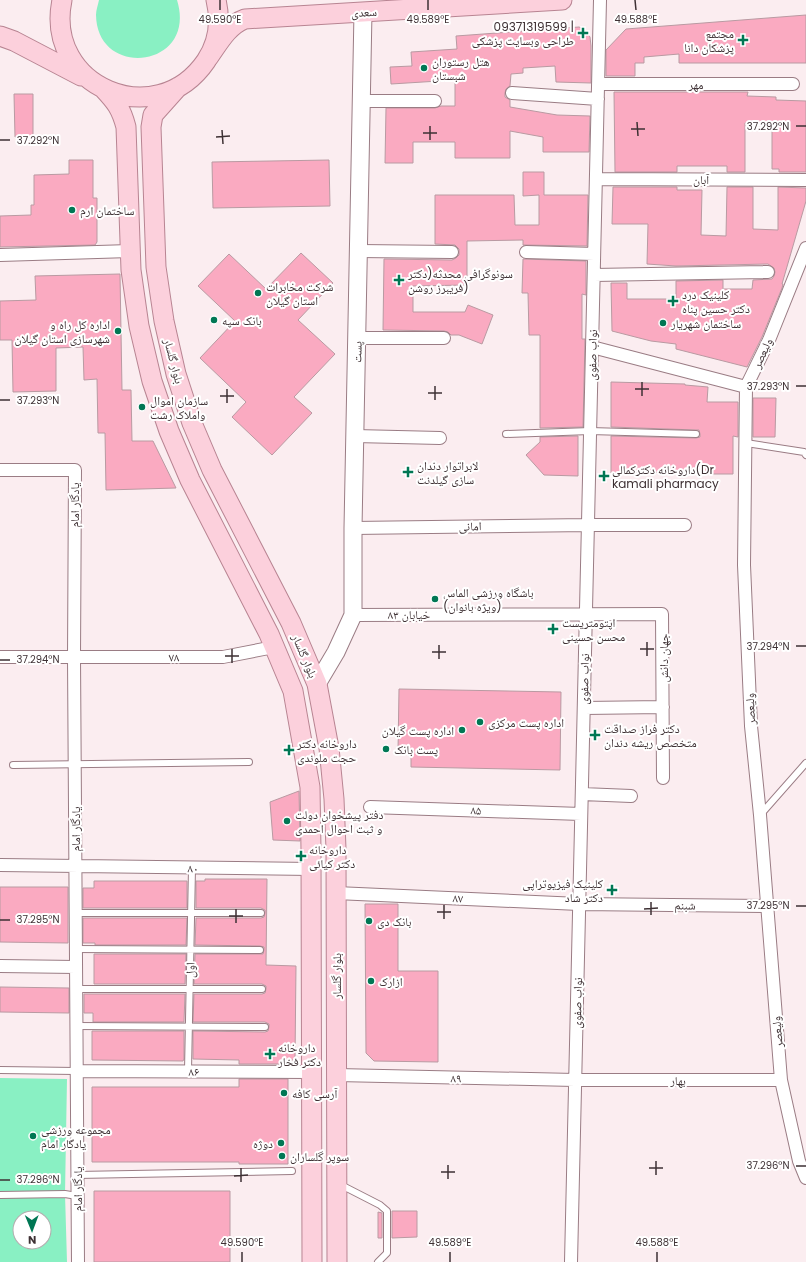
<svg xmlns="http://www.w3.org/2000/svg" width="806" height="1262" font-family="Poppins,'Noto Naskh Arabic',sans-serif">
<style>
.green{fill:#89f0c3;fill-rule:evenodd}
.building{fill:#faaac1;stroke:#b99aa2}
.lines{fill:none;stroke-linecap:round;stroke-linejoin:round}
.lane-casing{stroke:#9a7c84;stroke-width:8}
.street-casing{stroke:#9a7c84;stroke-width:14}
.secondary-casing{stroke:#9a7c84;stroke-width:19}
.primary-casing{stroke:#b88492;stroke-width:21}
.lane{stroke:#fff;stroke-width:6}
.street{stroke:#fff;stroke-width:12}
.secondary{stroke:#fff;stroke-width:17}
.primary{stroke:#fcd0dc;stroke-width:19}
.ticks{fill:none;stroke:#3e3134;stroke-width:1.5}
.poi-dot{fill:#007754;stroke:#fff;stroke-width:1.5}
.labels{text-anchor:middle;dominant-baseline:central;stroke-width:4;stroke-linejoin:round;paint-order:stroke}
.street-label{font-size:12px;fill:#3e3134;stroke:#fff}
.poi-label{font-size:12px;fill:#3e3134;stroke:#fff;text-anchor:start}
.ticks-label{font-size:10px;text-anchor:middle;fill:#3e3134;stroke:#fff;stroke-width:4;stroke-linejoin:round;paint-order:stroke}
</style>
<rect width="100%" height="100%" fill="#fbedf0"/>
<!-- green -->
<path class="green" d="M99,0H177C198,68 97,80 96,15C96,10 98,5 99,0Z
M0,1078L67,1079L65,1194L67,1262H0ZM20,1218H44V1242H20Z"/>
<!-- building -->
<path class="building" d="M806,15V63H679V54L644,57V63H635V76H606V50L626,29Z
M579,27L584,29L590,37L591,46V83L556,82L555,66L523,68V73L511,74L510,86L506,89L505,93V97L510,100V107L557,115L590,116L589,152H543V137L510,131V158H455V142H413V163H385L386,108H435L441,106H455V80L391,84L390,67L412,66L411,52L457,49L456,36Z
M614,92H748L747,96L776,97V100L806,101V172H779V169H772V124L745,123V172H727V166H677V172H615Z
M14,94H33V137H15Z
M69,160H93V198H97V242L95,245L0,247V216L31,215V205H34V175L69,174Z
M329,160L330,206L213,208L212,162Z
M523,172H544V195H588L587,246L523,245V240L467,241V285L413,286V312H465L468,305L493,315L482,344L459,335H451L448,332L444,331L383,330L384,259L452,260L456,258L459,255V249L455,245L435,244V195H514L515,225H539V195L523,196Z
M613,187H677V190H702L701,235L726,236L727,187H753V229L778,230V187L806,188V201L782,284H783L782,288L762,337L747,367L676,349V344L651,341L612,331L611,283H627V299H676V281L723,280V289H752L753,280L772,279L774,276L775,272L774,268L768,264L676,266L647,264L648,224H612Z
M301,253L333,283L298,320L335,354L294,397L312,413L272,455L232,417L246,402L200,358L235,321L198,286L229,254L266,289Z
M523,259L586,261V295L582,294V339H585L583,427L540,428V335H529L528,293H522Z
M120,274L122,390H131L132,441H153L176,488L106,490L105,433H98L97,379L84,380L83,347L56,348V391L13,392L12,340H0V301L36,300L35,276Z
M611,382L685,384V385L708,387L707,402H738V437L733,436V474H693V472L611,473V436L696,438L700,437V434L699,430H696L611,427Z
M753,398H776L775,437H753Z
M578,436V476L544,475L526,455L540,442V437Z
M399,689L561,692L560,770L411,767V751H398Z
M299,791L300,841L273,840L270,802Z
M205,879H267L266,965L296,966L295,1060H288V1064H239V1060L193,1059V1031L265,1032L268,1031L269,1027V1024L265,1022H193L194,994H262L265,993L266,989V986L262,984H194L195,954H263L264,950V947L260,946L195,945L196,918H261L264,917L265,913V910L261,908H196V881H205Z
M94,881H187V908H83V888H94Z
M0,887H68V943L0,942Z
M365,904H398V971H438V1062L374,1061L366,1053Z
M83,918H187L186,945H95V943H83Z
M94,954H186L185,984H94Z
M0,987L69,988V1013L0,1012Z
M84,994H185L184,1022H93V1013H84Z
M92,1031H184V1059L183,1061L92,1060Z
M239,1079H288V1164H239V1162H92V1087H239Z
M94,1191H230V1262H94Z
M392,1211H417V1237L392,1238Z
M378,1212L382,1213V1238H378Z"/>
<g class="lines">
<!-- lane casing -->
<g class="lane-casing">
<path id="lane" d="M506,434L590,431L696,434
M746,443L804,452L806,455
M13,765L249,762
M761,814L806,763
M75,913H261
M75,949L260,950
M76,989H262
M76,1026L265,1027
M0,1070L76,1071
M188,1071L192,868
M77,1175L292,1171
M339,1184L380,1205L387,1211V1253L378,1262
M0,1195L65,1194L77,1196"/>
</g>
<!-- street casing -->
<g class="street-casing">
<path id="street" d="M598,84H793
M512,93L598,99
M362,101H435
M596,179L806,180
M806,248L769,340L746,387L744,565L751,726L760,815L781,1080L799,1161L806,1178
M359,251L452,252
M526,252L594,254
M0,255L130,251
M594,275L768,272
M357,338H444
M592,347L746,387
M355,436L440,438
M0,470H75L74,658L78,1262
M353,528L588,525H685
M353,615L662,614L663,778
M0,657H223L274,647
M584,708L663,707
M582,794L631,796
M370,807L581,814
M0,865L312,869
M336,893L579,904L767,906
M0,966L76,967
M76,1071L312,1072
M337,1075L575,1080H781
M571,1262L600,0"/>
</g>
<!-- secondary casing -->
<g class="secondary-casing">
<path id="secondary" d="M317,684L336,652L353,615V528L363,12"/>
</g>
<!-- primary casing -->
<g class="primary-casing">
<path id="primary" d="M62,0C44,87 156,134 206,61C218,43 221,21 216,0
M0,36L14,41L81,76
M208,58C218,44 228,25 245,19L562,0
M178,87L153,115L151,127L156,267L164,321L176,374L192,423L212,470L291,623L317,684L329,748L334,799L336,849L337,1262
M103,88C116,102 121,108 126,127L131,270L139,326L152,381L169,431L190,480L269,634L293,691L310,787L311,850L312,1262"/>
</g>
<!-- lane -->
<use href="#lane" class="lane"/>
<!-- street -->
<use href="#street" class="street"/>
<!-- secondary -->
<use href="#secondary" class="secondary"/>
<!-- primary -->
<use href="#primary" class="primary"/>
</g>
<!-- ticks -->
<path class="ticks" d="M220,0V10M428,0V10M635,0L636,10M637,122L638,136M430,126V140M796,126H806M631,129H645M222,130L223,144M423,133H437M216,137L230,136M0,140H10M642,382V396M435,386V400M796,386H806M227,389V403M635,389H649M428,393H442M220,396H234M0,400H10M647,642V656M439,645V659M796,646H806M232,649V663M640,649H654M432,652H446M225,656H239M0,660H10M651,902V915M444,905V919M796,906H806M236,909V923M644,909L658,908M437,912H451M229,916H243M0,920H10M656,1161V1175M448,1165V1179M796,1166H806M241,1168V1182M649,1168H663M441,1172H455M234,1176L248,1175M0,1180H10M242,1252V1262M450,1252V1262M657,1252V1262"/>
<!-- markers -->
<g class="poi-dot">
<path d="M581 27h4v4h4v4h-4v4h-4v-4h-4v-4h4z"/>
<path d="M741 34h4v4h4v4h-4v4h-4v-4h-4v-4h4z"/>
<circle cx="424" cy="68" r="4"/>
<circle cx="72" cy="210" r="4"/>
<path d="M397 274h4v4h4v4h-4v4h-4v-4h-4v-4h4z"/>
<circle cx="258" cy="293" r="4"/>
<path d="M671 295h4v4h4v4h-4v4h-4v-4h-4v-4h4z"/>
<circle cx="214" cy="320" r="4"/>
<circle cx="663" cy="323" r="4"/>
<circle cx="118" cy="331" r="4"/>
<circle cx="142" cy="407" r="4"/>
<path d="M406 466h4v4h4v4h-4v4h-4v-4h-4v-4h4z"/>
<path d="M602 470h4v4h4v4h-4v4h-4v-4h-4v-4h4z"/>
<circle cx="435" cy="599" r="4"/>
<path d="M551 623h4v4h4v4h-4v4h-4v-4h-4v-4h4z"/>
<circle cx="480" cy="722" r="4"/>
<circle cx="462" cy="730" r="4"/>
<path d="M593 729h4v4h4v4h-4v4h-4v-4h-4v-4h4z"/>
<circle cx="386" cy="749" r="4"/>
<path d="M287 744h4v4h4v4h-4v4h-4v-4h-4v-4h4z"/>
<circle cx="287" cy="821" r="4"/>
<path d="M299 850h4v4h4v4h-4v4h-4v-4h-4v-4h4z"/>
<path d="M610 884h4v4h4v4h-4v4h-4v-4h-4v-4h4z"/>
<circle cx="369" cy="921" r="4"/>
<circle cx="371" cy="981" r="4"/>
<path d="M268 1048h4v4h4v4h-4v4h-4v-4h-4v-4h4z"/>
<circle cx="284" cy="1093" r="4"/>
<circle cx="33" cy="1136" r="4"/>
<circle cx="281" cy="1143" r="4"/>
<circle cx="282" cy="1156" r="4"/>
</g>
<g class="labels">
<!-- street labels -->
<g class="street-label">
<text transform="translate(364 12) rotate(-3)">سعدی</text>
<text x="696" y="84">مهر</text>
<text x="701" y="179">آبان</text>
<text transform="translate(357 352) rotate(-89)">پست</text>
<text transform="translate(762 353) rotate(-65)">ولیعصر</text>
<text transform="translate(592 355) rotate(-89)">نواب صفوی</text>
<text transform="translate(174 361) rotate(75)">بلوار گلسار</text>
<text transform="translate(74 505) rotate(-90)">یادگار امام</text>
<text transform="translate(470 526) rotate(-1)">امانی</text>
<text x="409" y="614">خیابان ۸۳</text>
<text transform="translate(305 656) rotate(67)">بلوار گلسار</text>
<text transform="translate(174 657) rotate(-1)">۷۸</text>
<text transform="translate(663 658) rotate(-90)">جهان دانش</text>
<text transform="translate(584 679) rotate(-89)">نواب صفوی</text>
<text transform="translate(750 709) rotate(-93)">ولیعصر</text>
<text transform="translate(476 810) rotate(2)">۸۵</text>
<text transform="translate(75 829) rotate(-90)">یادگار امام</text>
<text transform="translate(193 868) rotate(1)">۸۰</text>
<text transform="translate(458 898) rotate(2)">۸۷</text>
<text transform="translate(685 905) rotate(1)">شبنم</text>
<text transform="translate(190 970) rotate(-89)">اول</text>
<text transform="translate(336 976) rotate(-90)">بلوار گلسار</text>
<text transform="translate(577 1003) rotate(-89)">نواب صفوی</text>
<text transform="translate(777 1032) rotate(-95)">ولیعصر</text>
<text x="194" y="1071">۸۶</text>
<text transform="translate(456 1078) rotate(1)">۸۹</text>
<text x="678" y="1080">بهار</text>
<text transform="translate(77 1189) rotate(-90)">یادگار امام</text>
</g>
<!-- poi labels -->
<g class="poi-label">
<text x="574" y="26" text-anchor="end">09371319599 |<tspan x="574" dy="14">طراحی وبسایت پزشکی</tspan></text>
<text x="734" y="33" text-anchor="end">مجتمع<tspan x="734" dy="14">پزشکان دانا</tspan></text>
<text x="432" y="61">هتل رستوران<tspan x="432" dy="14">شبستان</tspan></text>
<text x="80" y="210">ساختمان ارم</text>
<text x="408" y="273">سونوگرافی محدثه(دکتر<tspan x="408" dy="14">فریبرز روشن)</tspan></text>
<text x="266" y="286">شرکت مخابرات<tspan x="266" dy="14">استان گیلان</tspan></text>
<text x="682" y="294">کلینیک درد<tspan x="682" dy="14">دکتر حسین پناه</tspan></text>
<text x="222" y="320">بانک سپه</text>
<text x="671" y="323">ساختمان شهریار</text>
<text x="110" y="324" text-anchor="end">اداره کل راه و<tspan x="110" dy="14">شهرسازی استان گیلان</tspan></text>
<text x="150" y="400">سازمان اموال<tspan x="150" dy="14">واملاک رشت</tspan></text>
<text x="417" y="465">لابراتوار دندان<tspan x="417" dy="14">سازی گیلدنت</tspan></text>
<text x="612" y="469">داروخانه دکترکمالی(Dr<tspan x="612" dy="14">kamali pharmacy</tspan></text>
<text x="443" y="592">باشگاه ورزشی الماس<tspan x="443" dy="14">(ویژه بانوان)</tspan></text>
<text x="562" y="622">اپتومتریست<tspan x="562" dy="14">محسن حسینی</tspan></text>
<text x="488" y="722">اداره پست مرکزی</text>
<text x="604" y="728">دکتر فراز صداقت<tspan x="604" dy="14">متخصص ریشه دندان</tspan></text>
<text x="454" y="730" text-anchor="end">اداره پست گیلان</text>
<text x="297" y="743">داروخانه دکتر<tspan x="297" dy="14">حجت ملوندی</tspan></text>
<text x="394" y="749">پست بانک</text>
<text x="295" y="814">دفتر پیشخوان دولت<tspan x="295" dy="14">و ثبت احوال احمدی</tspan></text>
<text x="309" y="849">داروخانه<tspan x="309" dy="14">دکتر کیائی</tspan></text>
<text x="603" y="883" text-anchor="end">کلینیک فیزیوتراپی<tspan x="603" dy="14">دکتر شاد</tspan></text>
<text x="377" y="921">بانک دی</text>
<text x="379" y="981">ازارک</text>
<text x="278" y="1047">داروخانه<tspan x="278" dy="14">دکتر فخار</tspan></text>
<text x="292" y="1093">آرسی کافه</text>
<text x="41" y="1129">مجموعه ورزشی<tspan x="41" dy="14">یادگار امام</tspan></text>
<text x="273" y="1143" text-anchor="end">دوژه</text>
<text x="290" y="1156">سوپر گلساران</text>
</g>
</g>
<g class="ticks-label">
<text x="220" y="23">49.590°E</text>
<text x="428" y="23">49.589°E</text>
<text x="636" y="23">49.588°E</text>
<text x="768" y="130">37.292°N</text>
<text x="38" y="144">37.292°N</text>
<text x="768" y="390">37.293°N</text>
<text x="38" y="404">37.293°N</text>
<text x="768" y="650">37.294°N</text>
<text x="38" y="663">37.294°N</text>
<text x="768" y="909">37.295°N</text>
<text x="38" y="923">37.295°N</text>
<text x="768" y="1169">37.296°N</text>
<text x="38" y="1183">37.296°N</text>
<text x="242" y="1246">49.590°E</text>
<text x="450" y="1246">49.589°E</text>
<text x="657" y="1246">49.588°E</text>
</g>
<!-- north arrow -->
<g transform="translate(32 1230) rotate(179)"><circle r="19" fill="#ffffff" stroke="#b2adae"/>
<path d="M0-3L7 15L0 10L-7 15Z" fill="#007754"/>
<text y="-6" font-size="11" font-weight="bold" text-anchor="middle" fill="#3e3134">N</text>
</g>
</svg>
